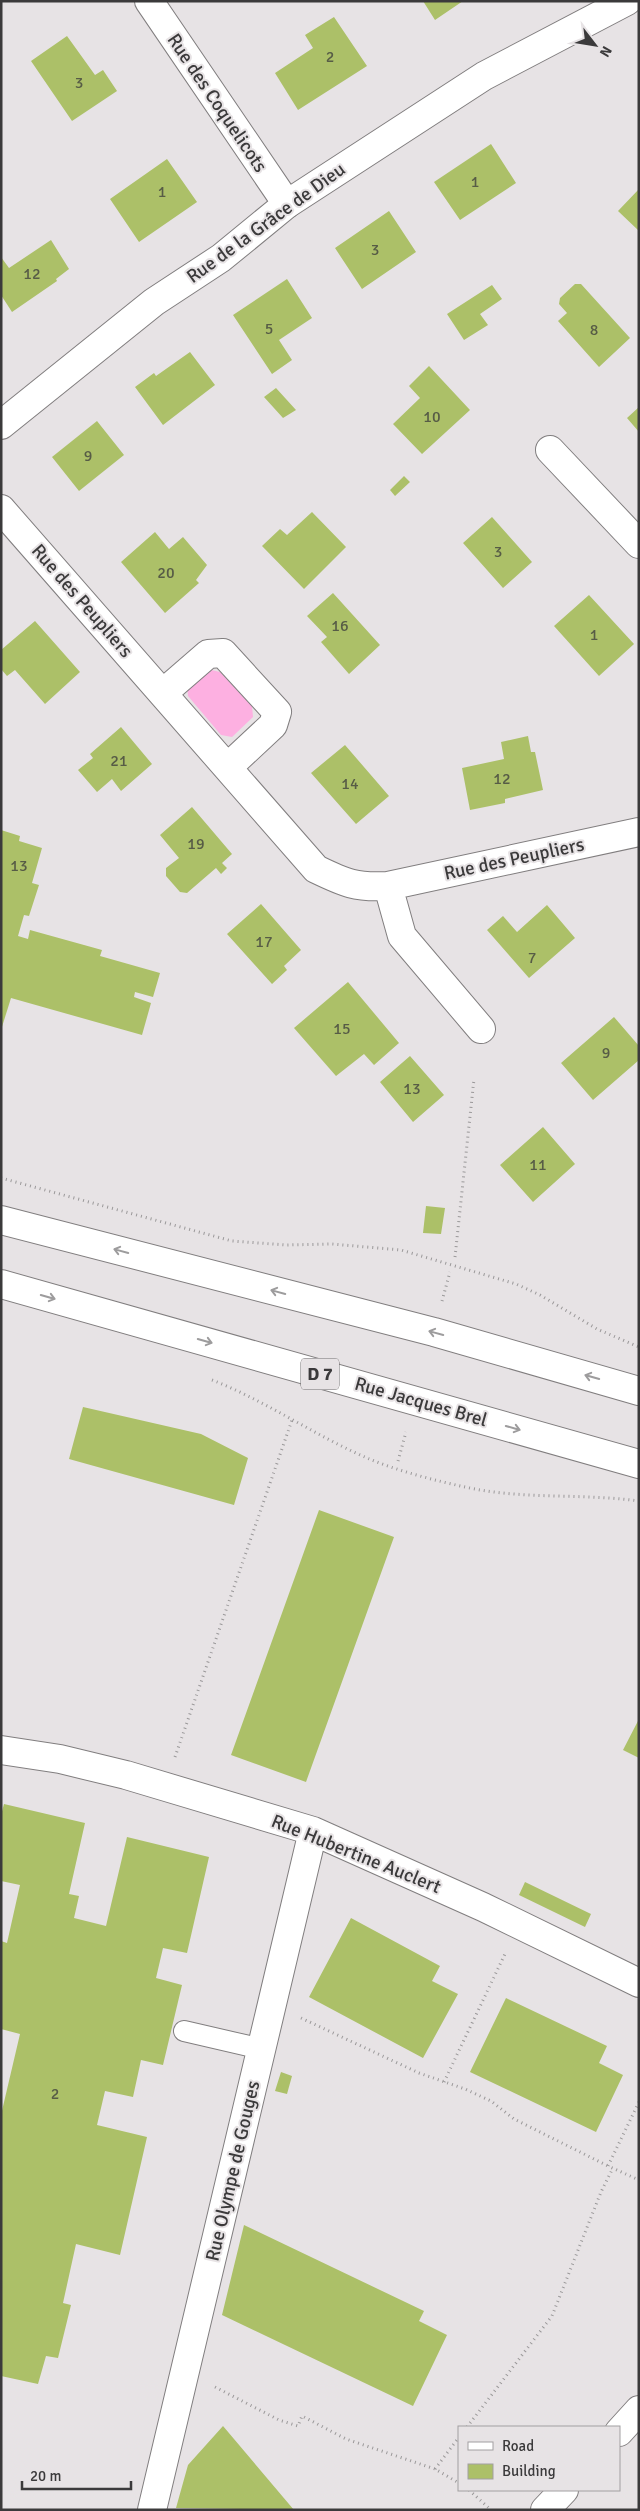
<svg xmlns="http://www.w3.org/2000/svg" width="640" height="2511" font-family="Signika,sans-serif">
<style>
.green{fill:#fdb0e1}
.building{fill:#acc068}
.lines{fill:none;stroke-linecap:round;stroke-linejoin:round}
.service-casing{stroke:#817e7f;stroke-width:22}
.minor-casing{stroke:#817e7f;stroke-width:30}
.tertiary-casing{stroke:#817e7f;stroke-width:30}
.primary-casing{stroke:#817e7f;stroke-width:30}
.path{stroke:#9a9899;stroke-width:3;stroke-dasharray:1 4;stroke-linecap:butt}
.service{stroke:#fff;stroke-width:20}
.minor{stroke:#fff;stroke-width:28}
.tertiary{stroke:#fff;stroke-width:28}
.primary{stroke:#fff;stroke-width:28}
.oneway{stroke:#9d9c9d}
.labels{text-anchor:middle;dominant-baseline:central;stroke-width:4;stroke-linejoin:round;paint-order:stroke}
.number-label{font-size:16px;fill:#575c46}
.shield{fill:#e7e3e5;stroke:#6f6d6e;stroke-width:1}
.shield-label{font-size:18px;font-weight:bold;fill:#3b3a3b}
.street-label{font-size:19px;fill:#3b3a3b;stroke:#e7e3e5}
</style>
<rect width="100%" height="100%" fill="#e7e3e5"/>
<!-- green -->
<path class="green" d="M207,669L220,672L252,706L253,717L232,737L221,735L188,696L187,686Z"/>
<!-- building -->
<path class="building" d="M423,1H463L435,20Z
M334,17L367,66L298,110L275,73L313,48L305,35Z
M67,36L95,75L103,70L117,91L72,121L31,61Z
M491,144L516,183L460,220L434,182Z
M167,159L197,202L139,242L110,199Z
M639,189V231L618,211Z
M389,211L416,252L362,289L335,248Z
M51,240L69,269L56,279L57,281L12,312L1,295V257L9,268Z
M287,279L312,318L279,340L292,360L272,374L233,315Z
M575,284H581L630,338L599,367L558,321L567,313L559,304L560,298Z
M492,285L502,299L480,314L488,325L464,340L447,314Z
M190,352L215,385L163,425L135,387L154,373L156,376Z
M429,366L470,410L422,454L393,424L420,398L409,386Z
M276,388L296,410L283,418L264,397Z
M639,407V432L627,418Z
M97,421L124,455L79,491L52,457Z
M404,476L410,482L395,496L390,490Z
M312,512L346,547L304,589L262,546L280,529L287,535Z
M492,517L532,562L503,588L463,543Z
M155,532L169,549L183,537L207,565L196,580L199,583L165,613L121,562Z
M333,593L380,645L349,674L321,642L327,637L307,616Z
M589,595L634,644L599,676L554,626Z
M35,621L80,672L45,704L15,670L7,676L1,669V650Z
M121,727L152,764L121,791L112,779L97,792L78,770L93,758L90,754Z
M528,736L531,752H535L543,790L505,799V803L470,810L462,768L504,759L501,742Z
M345,745L389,796L356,824L311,773Z
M192,807L232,854L222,863L227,868L221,874L216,868L187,893L180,892L166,876V868L179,858L160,835Z
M1,830L20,836L19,841L42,848L32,883L39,885L29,916L24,915L18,936L28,939L30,930L102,950L100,956L160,973L153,997L135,992L134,997L151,1003L142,1035L11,998L1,1030Z
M261,904L301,950L284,966L287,970L272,984L227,934Z
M547,905L575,938L529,978L487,930L503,916L517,932Z
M348,982L399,1043L374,1065L364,1054L336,1076L294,1028Z
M614,1017L639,1046V1060L593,1100L561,1063Z
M410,1056L444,1095L413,1122L380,1082Z
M543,1127L575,1164L533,1202L500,1165Z
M426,1206L445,1208L441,1234L423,1233Z
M83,1407L201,1434L248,1458L234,1505L69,1459Z
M319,1510L394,1537L306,1782L231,1755Z
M639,1719V1758L623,1750Z
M4,1804L85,1823L69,1894L79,1896L74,1918L106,1926L127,1837L209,1857L187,1953L163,1948L156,1978L182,1985L163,2065L141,2060L133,2097L105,2091L97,2125L147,2137L120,2255L76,2244L63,2303L71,2305L58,2358L46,2356L38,2384L1,2376V2115L20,2034L1,2029V1941L7,1943L20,1885L1,1881V1815Z
M525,1882L591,1914L585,1927L519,1895Z
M351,1918L440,1966L432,1981L458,1994L423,2058L309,1997Z
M506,1998L607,2046L599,2063L623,2075L596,2132L470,2072Z
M281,2072L292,2076L287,2094L275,2091Z
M244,2225L424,2311L419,2321L447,2335L413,2406L222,2315Z
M223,2426L294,2510L176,2508L188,2465Z"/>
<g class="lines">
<!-- service casing -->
<g class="service-casing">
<path id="service" d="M184,2031L262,2049"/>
</g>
<!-- minor casing -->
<g class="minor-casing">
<path id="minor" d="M149,1L287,204
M550,450L639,544
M1,509L316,869C345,883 356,888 388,886L639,832
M163,693L208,654L223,653L277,712L273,725L228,767
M388,886L402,936L481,1029
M1,1750L60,1759L126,1775L313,1831L483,1907L639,1983
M619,2432L639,2410
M152,2510L313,1831
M545,2510L564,2490"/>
</g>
<!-- tertiary casing -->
<g class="tertiary-casing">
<path id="tertiary" d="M1,425L154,302L221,258L287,204L484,76L627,1"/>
</g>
<!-- primary casing -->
<g class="primary-casing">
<path id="primary" d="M1,1220L434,1332L639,1391
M1,1284L639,1464"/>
</g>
<!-- path -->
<path class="path" d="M1,1178L232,1241L286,1245L332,1244L401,1250L516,1284L540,1295L597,1329L639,1347
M455,1257L474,1079
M442,1301L450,1272
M212,1380C266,1401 314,1435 367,1458C398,1471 433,1480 465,1487C523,1500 581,1493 639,1501
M398,1461L406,1432
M175,1757L292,1420
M301,2018L419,2073L465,2089L491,2101L514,2119L608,2166
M444,2082L505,1954
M639,2102L608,2166L639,2180
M215,2387L279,2420L298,2426L302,2416L346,2439L435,2469L459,2483
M467,2427L552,2316L601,2192L613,2168
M435,2469L459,2437
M469,2490L490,2509
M1,2510H2"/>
<!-- service -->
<use href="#service" class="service"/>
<!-- minor -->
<use href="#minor" class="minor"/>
<!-- tertiary -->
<use href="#tertiary" class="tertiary"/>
<!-- primary -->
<use href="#primary" class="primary"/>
</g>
<!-- one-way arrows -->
<defs><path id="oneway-shaft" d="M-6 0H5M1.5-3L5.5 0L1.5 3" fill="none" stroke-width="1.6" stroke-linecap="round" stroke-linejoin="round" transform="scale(1.25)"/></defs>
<g class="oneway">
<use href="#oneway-shaft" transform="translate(121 1251) rotate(-165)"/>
<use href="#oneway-shaft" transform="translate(278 1292) rotate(-165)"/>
<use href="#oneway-shaft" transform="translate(48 1297) rotate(16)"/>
<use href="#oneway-shaft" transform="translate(436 1333) rotate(-165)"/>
<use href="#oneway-shaft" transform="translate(205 1341) rotate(16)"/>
<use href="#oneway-shaft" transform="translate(592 1377) rotate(-164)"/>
<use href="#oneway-shaft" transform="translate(513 1428) rotate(16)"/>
</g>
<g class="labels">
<!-- number labels -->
<g class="number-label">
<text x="330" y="57">2</text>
<text x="79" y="83">3</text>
<text x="475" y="182">1</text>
<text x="162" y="192">1</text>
<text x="375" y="250">3</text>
<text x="32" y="274">12</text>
<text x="269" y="329">5</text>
<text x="594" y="330">8</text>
<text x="432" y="417">10</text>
<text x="88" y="456">9</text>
<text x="498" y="552">3</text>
<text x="166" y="573">20</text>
<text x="340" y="626">16</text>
<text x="594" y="635">1</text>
<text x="119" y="761">21</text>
<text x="502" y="779">12</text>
<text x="350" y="784">14</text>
<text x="196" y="844">19</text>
<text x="19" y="866">13</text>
<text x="264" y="942">17</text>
<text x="532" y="958">7</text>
<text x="342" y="1029">15</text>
<text x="606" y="1053">9</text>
<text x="412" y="1089">13</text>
<text x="538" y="1165">11</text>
<text x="55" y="2094">2</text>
</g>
<!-- shield labels -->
<rect class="shield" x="301" y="1358.5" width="38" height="31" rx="4"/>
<g class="shield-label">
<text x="320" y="1374">D 7</text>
</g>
<!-- street labels -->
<g class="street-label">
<text transform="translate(217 103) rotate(56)">Rue des Coquelicots</text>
<text transform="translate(266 223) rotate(-36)">Rue de la Grâce de Dieu</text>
<text transform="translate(82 601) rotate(49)">Rue des Peupliers</text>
<text transform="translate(514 859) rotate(-12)">Rue des Peupliers</text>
<text transform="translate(421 1402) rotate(16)">Rue Jacques Brel</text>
<text transform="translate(356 1854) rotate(22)">Rue Hubertine Auclert</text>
<text transform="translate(233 2171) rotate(-77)">Rue Olympe de Gouges</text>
</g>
</g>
<!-- border -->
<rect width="640" height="2511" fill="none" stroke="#3b3a3b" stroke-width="5"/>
<!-- legend -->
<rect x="458" y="2426" width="162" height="65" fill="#e7e3e5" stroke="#a29fa1"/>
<rect x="468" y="2442" width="25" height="8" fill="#ffffff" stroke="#a29fa1"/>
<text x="502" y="2451" font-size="15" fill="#3b3a3b">Road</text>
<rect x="468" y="2464" width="25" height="15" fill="#acc068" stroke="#a29fa1"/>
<text x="502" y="2476" font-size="15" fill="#3b3a3b">Building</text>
<!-- north arrow -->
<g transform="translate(595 45) rotate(121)" stroke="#e7e3e5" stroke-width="4" paint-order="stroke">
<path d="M0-4L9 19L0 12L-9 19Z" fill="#3b3a3b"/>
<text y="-8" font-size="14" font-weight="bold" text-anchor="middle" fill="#3b3a3b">N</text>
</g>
<!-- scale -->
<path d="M22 2481v8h109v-8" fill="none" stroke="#3b3a3b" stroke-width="2.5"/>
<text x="30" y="2481" font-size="15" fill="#3b3a3b" stroke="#e7e3e5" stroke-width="4" paint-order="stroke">20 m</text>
</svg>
